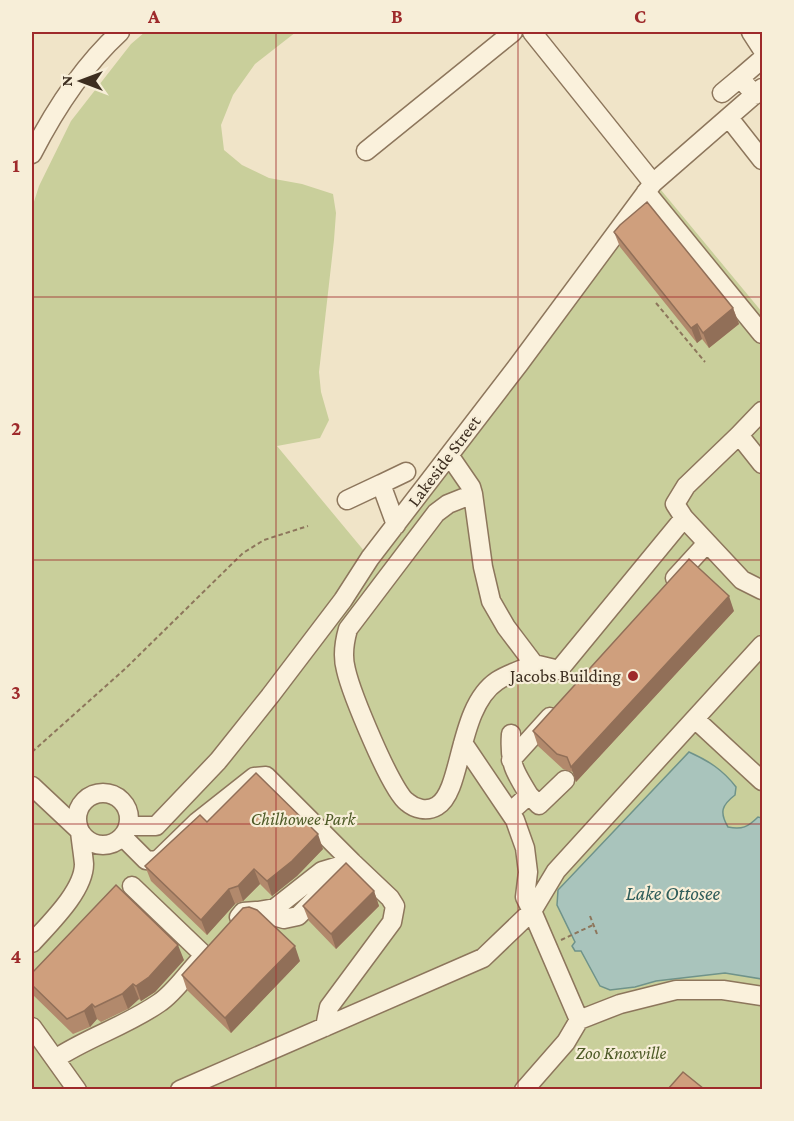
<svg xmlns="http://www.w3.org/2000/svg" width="794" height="1121" font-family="'Crimson Pro',serif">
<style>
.green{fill:#c9cf9b}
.water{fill:#a9c4bc;stroke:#6f938a;stroke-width:1.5}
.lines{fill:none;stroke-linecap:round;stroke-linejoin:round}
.minor-casing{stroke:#8d765c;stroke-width:21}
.path{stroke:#8d765c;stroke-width:2;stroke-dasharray:4.5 3;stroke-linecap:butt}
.minor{stroke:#faf1dc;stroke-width:18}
.wall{fill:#b2896c}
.shaded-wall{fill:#916f58}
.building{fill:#cf9f7d;stroke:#916f58;stroke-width:1.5}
.grid{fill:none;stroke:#9e2a2b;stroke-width:1.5;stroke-opacity:0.55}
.poi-dot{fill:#9e2a2b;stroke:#f7eed8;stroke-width:2}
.labels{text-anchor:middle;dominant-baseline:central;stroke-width:4.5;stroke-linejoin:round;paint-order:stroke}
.street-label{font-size:18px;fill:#3d2e20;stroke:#f7eed8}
.poi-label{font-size:18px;fill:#3d2e20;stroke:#f7eed8;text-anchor:end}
.park-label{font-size:18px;font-style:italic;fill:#4d5a26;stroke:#f7eed8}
.water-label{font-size:20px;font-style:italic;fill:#2f5d5a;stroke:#f7eed8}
.neatline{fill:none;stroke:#9e2a2b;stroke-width:2}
.grid-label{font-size:20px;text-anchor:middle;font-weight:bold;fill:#9e2a2b}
</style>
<rect width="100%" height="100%" fill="#f0e4c8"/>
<!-- green -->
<path class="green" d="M145,32H296L255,64L233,95L221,125L224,150L242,165L269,178L302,184L333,194L336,213L334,240L319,372L321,392L329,420L320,438L277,446L370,558L646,192L661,190L762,312V1089L32,1090V208L39,186L71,121L131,44Z"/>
<!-- water -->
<path class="water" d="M689,752C709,761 723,770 736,787L735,795C722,805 719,812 728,827C742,830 748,827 758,817L762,818V979L725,973L656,981L635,987L610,990L600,986L581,951H575L572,946L575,942L557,905L558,890Z"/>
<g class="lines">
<!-- minor casing -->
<g class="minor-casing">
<path id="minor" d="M532,32L653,183
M751,32L762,49
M722,93L740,78
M755,95L740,78L762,59
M729,118L762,160
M366,151L513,32
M32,154C55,109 83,66 120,32
M646,192L762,334
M739,435L762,411
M449,455L471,487L473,494L483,567L491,601L506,627L534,664L559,670L684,518L742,580L762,590
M381,484L406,472
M473,494L448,504L436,513L348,629C344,643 342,656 346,670C351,692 391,791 407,802C415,809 427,812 437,806C463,791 457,708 497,681C507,674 522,670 534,664
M347,500L381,484L396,525
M684,518L675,504L686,486L739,435L762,464
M675,578L707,543
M695,719L762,781
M511,760L550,717
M32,786L80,831C81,842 83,853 84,864C84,891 49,924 32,943
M77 819a26 26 0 1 1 52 0a26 26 0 1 1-52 0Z
M529,795L539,805L565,780
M510,812L529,795C514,771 509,763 511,734
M129,826H156L218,761L270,696L343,600L370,558L519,364L653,183L762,88
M123,837L146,860L157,861L197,822L254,777L266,776L352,862L298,916L284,919L256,911L243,912L239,917
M132,886L204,955
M258,911L275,908L322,871L352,862L390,898L395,906L392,922L329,1007L325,1027
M579,1020L532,911L556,871L762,645
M32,1027L77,1090
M55,1059C88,1037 126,1026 159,1003C174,993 186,975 198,962
M180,1090L483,958L532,911L525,897L528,872L525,848L515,820L463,743
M524,1090L566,1042L579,1020L620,1004L676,990H723L762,996"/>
</g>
<!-- path -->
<path class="path" d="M656,303L705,362
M32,752L125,669L243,553L264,540L308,526
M590,916L597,934
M561,940L593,925"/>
<!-- minor -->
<use href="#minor" class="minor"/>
</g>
<!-- wall -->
<path class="wall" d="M614,232L733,308L739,324L709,348L702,339L697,343L620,247Z
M734,611L576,782L573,772L563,769L538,746L533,731Z
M207,822L323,849L297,876L272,896L260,884L243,901L235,904L207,935L151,881L145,866Z
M374,891L379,906L336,949L309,921L303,906Z
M184,960L155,992L141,1001L139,999L128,1009L101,1022L97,1019L90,1027L73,1034L32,994V973Z
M300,961L231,1033L187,990L182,975Z"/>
<!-- shaded-wall -->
<path class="shaded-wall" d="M733,308L739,324L709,348L703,333Z
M697,324L702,339L697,343L691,328Z
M729,596L734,611L576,782L571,767Z
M318,834L323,849L297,876L272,896L267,881Z
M254,869L260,884L243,901L238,886Z
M229,889L235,904L207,935L201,920Z
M374,891L379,906L336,949L331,934Z
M178,945L184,960L155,992L141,1001L136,986Z
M295,946L300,961L231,1033L225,1018Z
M133,984L139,999L128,1009L122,994Z
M92,1004L97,1019L90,1027L84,1011Z"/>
<!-- building -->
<path class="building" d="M647,202L733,308L703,333L697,324L691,328L614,232L620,225Z
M689,559L729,596L571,767L567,757L557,754L533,731Z
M256,773L318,834L292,861L267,881L254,869L238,886L229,889L201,920L145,866L200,815L207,822Z
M346,863L374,891L331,934L303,906Z
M116,885L178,945L149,977L136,986L133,984L122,994L95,1007L92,1004L84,1011L67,1019L32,985V973Z
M249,907L257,910L295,946L225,1018L182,975L243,908Z
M683,1072L704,1089H668Z"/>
<!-- grid -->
<path class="grid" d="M276,32V1090M518,32V1090M32,297H762M32,560H762M32,824H762"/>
<!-- markers -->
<circle class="poi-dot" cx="633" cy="676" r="6"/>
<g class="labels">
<!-- street labels -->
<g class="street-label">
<text transform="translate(444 461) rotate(-53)">Lakeside Street</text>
</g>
<!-- poi labels -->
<g class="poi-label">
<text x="621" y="676">Jacobs Building</text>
</g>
<!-- park labels -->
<g class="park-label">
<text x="303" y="819">Chilhowee Park</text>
<text x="621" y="1053">Zoo Knoxville</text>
</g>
<!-- water labels -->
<g class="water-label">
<text x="673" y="893">Lake Ottosee</text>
</g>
</g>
<!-- border -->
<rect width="794" height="1121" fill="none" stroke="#f7eed8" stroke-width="66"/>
<!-- north arrow -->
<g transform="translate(81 81) rotate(270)" stroke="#f7eed8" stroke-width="4.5" paint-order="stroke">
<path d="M0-4.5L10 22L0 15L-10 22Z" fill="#3d2e20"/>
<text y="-9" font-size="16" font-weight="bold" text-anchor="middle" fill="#3d2e20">N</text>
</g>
<rect x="33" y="33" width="728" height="1055" class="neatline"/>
<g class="grid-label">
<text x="154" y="23">A</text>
<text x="397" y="23">B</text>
<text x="640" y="23">C</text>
<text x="16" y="172">1</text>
<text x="16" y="435">2</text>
<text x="16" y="699">3</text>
<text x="16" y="963">4</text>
</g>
</svg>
